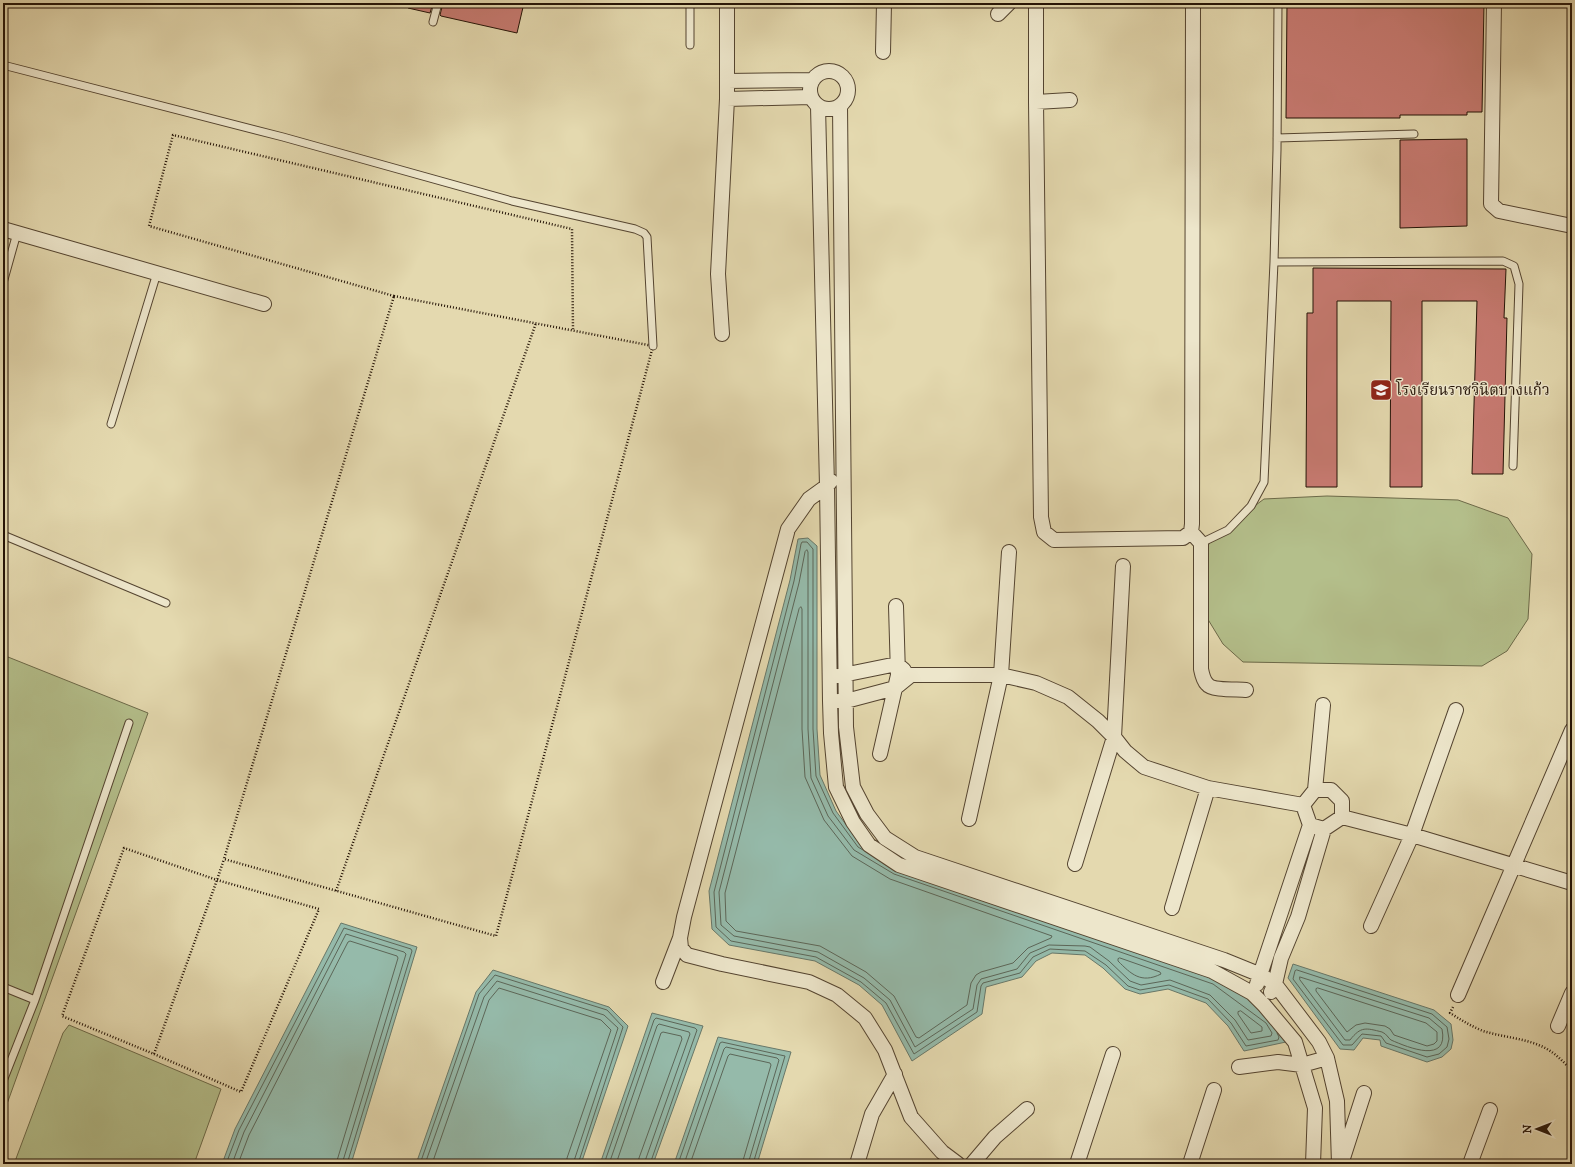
<svg xmlns="http://www.w3.org/2000/svg" width="1575" height="1167" font-family="'IM FELL DW Pica','Noto Serif Thai',serif">
<style>
.green{fill:#b4bf8b;stroke:#6c6948}
.water{fill:#95baaa;stroke:#687768}
.lines{fill:none;stroke-linecap:round;stroke-linejoin:round}
.shore{stroke:#5c6658;stroke-width:1}
.building{fill:#c77a71;stroke:#241306}
.lane-casing{stroke:#544430;stroke-width:9}
.street-casing{stroke:#544430;stroke-width:16}
.path{stroke:#241306;stroke-width:2.5;stroke-dasharray:1 2;stroke-linecap:butt}
.lane{stroke:#ede6cb;stroke-width:7}
.street{stroke:#ede6cb;stroke-width:14}
.labels{text-anchor:middle;dominant-baseline:central;stroke-width:3;stroke-linejoin:round;paint-order:stroke}
.poi-label{font-size:15px;fill:#241306;stroke:#ede6cb;text-anchor:start}
</style>
<rect width="100%" height="100%" fill="#e4d9af"/>
<filter id="stains"><feTurbulence type="fractalNoise" baseFrequency=".005" numOctaves="4"/><feColorMatrix values="0 0 0 0 .2 0 0 0 0 .09 0 0 0 0 .02 0 0 0 .5 -.17"/></filter>
<radialGradient id="worn" r=".72"><stop offset=".6" stop-color="#630" stop-opacity="0"/><stop offset="1" stop-color="#630" stop-opacity=".3"/></radialGradient>
<!-- green -->
<path class="green" d="M1327,496L1458,500L1508,518L1532,554L1528,619L1507,651L1482,666L1243,662L1223,644L1201,608L1200,581L1210,539L1264,499Z
M3,655L148,713L3,1115Z
M69,1025L221,1089L194,1164H14L63,1033Z"/>
<!-- water -->
<path class="water" d="M808,538L817,546V729L820,775L836,811L861,845L1217,975L1274,1017L1286,1042L1244,1051L1228,1026L1206,1003L1168,989L1140,994L1125,989L1103,968L1085,955L1052,953L1036,961L1022,977L986,987L982,1014L912,1061L882,1005L859,985L815,961L729,945L712,929L709,891L790,580L798,539Z
M341,923L417,947L351,1164H222L235,1129Z
M1293,964L1434,1010L1451,1024L1453,1040L1451,1049L1442,1057L1427,1062L1381,1046L1380,1040L1363,1038L1354,1050L1340,1049L1288,978Z
M493,970L609,1007L628,1026L581,1164H416L476,992Z
M652,1013L703,1026L653,1164H600Z
M718,1037L791,1052L757,1164H674Z"/>
<g class="lines">
<!-- shore -->
<path class="shore" d="M807,550L808,552V729L811,778L828,816L854,850L894,874L1213,984L1266,1023L1272,1033L1271,1036L1248,1040L1235,1020L1210,995L1170,980L1141,985L1130,981L1109,961L1090,947L1085,946L1049,945L1030,953L1017,969L981,979L977,985L973,1009L915,1047L890,1000L864,978L818,952L734,936L721,925L719,892L799,583L805,552Z
M801,607L802,609V729L805,777L824,820L852,856L890,879L1052,936L1051,938L1028,948L1013,963L981,972L976,975L971,983L967,1005L919,1038L916,1037L894,996L866,972L820,946L736,931L726,921L725,893L799,609Z
M863,850L858,847L833,813L816,776L813,729V549L807,542H802L801,544L794,581L714,892L716,927L731,941L816,957L861,982L886,1003L914,1054L977,1012L981,986L983,983L1020,973L1033,957L1050,949L1085,951L1106,965L1128,986L1140,990L1169,985L1208,999L1231,1023L1246,1046L1278,1040L1279,1037L1277,1033
M1120,958L1160,972L1161,974C1141,984 1131,974 1118,961V959Z
M1297,970L1432,1014L1447,1027L1449,1039L1447,1047L1439,1054L1427,1057L1386,1043L1381,1036L1362,1034L1352,1045H1343L1293,979L1295,971Z
M1300,977L1429,1018L1442,1029C1449,1064 1409,1048 1391,1040C1388,1038 1387,1034 1382,1032C1366,1028 1361,1026 1350,1040H1345L1300,980Z
M1318,988L1426,1023L1437,1032V1041L1434,1044L1427,1046L1394,1035L1390,1029L1385,1026L1365,1023L1356,1025L1347,1032L1316,991V989Z
M1241,1011L1262,1027V1031L1251,1033L1238,1014V1012Z
M226,1164L239,1130L344,928L411,949L412,951L347,1164
M232,1164L244,1132L346,934L404,952L406,954L342,1164
M238,1164L249,1135L348,942L350,941L397,956L398,958L336,1164
M420,1164L479,994L495,975L607,1010L623,1027L578,1164
M425,1164L484,997L497,981L604,1015L618,1028L573,1164
M432,1164L489,1000L499,988L601,1020L611,1030L567,1158V1164
M604,1164L654,1020L656,1018L695,1028L697,1030L650,1164
M609,1164L657,1026L659,1024L689,1032L690,1034L644,1164
M616,1164L661,1033L663,1032L681,1036L682,1039L639,1158L638,1164
M678,1164L720,1043L722,1042L785,1056L753,1164
M684,1164L724,1049L726,1047L777,1058L779,1060L748,1164
M690,1164L728,1056L730,1054L770,1063L771,1065L742,1164"/>
</g>
<!-- building -->
<path class="building" d="M409,3H433L430,13L408,8Z
M443,3H524L517,33L441,16L440,15Z
M1287,3H1484L1482,112H1467V115H1400V118H1286Z
M1467,139V226L1400,228V140Z
M1313,268L1506,269L1504,318H1507L1503,474H1472L1477,301H1422V487H1390L1391,301H1337V487H1306L1307,313H1313Z"/>
<g class="lines">
<!-- lane casing -->
<g class="lane-casing">
<path id="lane" d="M690,3V45
M433,22L438,3
M3,65L283,137L512,201L635,229L644,233L647,237L653,346
M1277,138L1414,134
M1274,262L1503,261L1514,266L1519,284L1513,466
M3,283L17,233
M111,424L157,273
M3,535L166,603
M1201,543L1228,530L1251,506L1264,482L1274,262L1277,150L1278,3
M3,987L35,1000
M3,1081L35,1000L129,723"/>
</g>
<!-- street casing -->
<g class="street-casing">
<path id="street" d="M1036,3V102L1041,517L1044,532L1054,540L1183,538L1191,532L1192,524L1193,3
M1494,3L1491,204L1499,211L1572,226
M998,14L1009,3
M883,52L884,3
M810 90a19 19 0 1 1 38 0a19 19 0 1 1-38 0Z
M727,81L813,80
M727,99L811,97
M1036,102L1070,100
M818,106L827,486L830,701L831,733L836,787L853,822L869,845L899,865L1212,971L1252,993L1264,1005L1295,1042L1315,1108L1313,1164
M840,106L846,727L853,787L867,814L885,838L915,857L1224,960L1261,975L1275,984L1319,1042L1327,1058L1337,1101L1339,1164
M3,229L264,304
M722,334L718,274L727,99V3
M1191,532L1201,543V669C1202,674 1203,680 1207,684C1212,691 1238,689 1246,690
M838,676L897,664L904,670
M838,701H846L895,688L911,675H1001L1036,683L1068,697L1098,721L1114,737L1125,751L1144,767L1208,788L1303,805
M880,754L898,675L896,606
M1315,790H1331L1342,801V817L1324,829L1310,825L1303,805Z
M1315,790L1323,705
M1342,817L1412,835L1572,883
M969,819L1001,675L1009,552
M1075,864L1114,737L1123,566
M1172,908L1208,788
M1371,926L1412,835L1456,710
M680,938L681,948L687,955L722,964L809,982L837,995L865,1018L885,1050L911,1117L942,1152L958,1164
M663,982L680,938L684,917L788,529L809,499L827,486L831,481
M1257,984L1310,825
M1271,992L1275,984L1281,958L1298,917L1324,829
M1458,995L1572,730
M1558,1026L1572,993
M1239,1067L1278,1062L1302,1065L1327,1058
M1343,1158L1364,1093
M857,1164L872,1114L895,1074
M972,1164L995,1137L1027,1109
M1077,1164L1113,1054
M1190,1164L1214,1090
M1470,1164L1490,1110"/>
</g>
<!-- path -->
<path class="path" d="M394,296L653,346L496,936L224,859Z
M394,296L149,226L173,135L572,229L573,331
M336,891L536,323
M1453,1007L1450,1013C1461,1020 1471,1026 1483,1031C1502,1037 1523,1038 1541,1046C1553,1051 1563,1061 1572,1071
M154,1054L241,1092L319,909L217,880L124,848L62,1016L154,1054L217,880L224,859"/>
<!-- lane -->
<use href="#lane" class="lane"/>
<!-- street -->
<use href="#street" class="street"/>
</g>
<!-- icons -->
<defs>
<g id="school-square" transform="scale(1.15)"><rect x="-9" y="-9" width="18" height="18" rx="4" fill="#8f2418" stroke="#ede6cb"/><path d="M0-5L7-2L0 1L-7-2ZM-4 1L0 2.5L4 1V4Q0 6-4 4Z" fill="#fff"/></g>
</defs>
<g fill-rule="evenodd">
<use href="#school-square" x="1381" y="390"/>
</g>
<g class="labels">
<!-- poi labels -->
<g class="poi-label">
<text x="1396" y="390">โรงเรียนราชวินิตบางแก้ว</text>
</g>
</g>
<!-- margin -->
<rect width="1575" height="1167" fill="none" stroke="#e4d9af" stroke-width="16"/>
<rect x="4" y="4" width="1567" height="1159" fill="none" stroke="#241306" stroke-width="2"/>
<rect x="8" y="8" width="1559" height="1151" fill="none" stroke="#241306"/>
<!-- north arrow -->
<g transform="translate(1537 1129) rotate(270)" stroke="#ede6cb" stroke-width="3" paint-order="stroke">
<path d="M0-3L7 15L0 10L-7 15Z" fill="#241306"/>
<text y="-6" font-size="11" font-weight="bold" text-anchor="middle" fill="#241306">N</text>
</g>
<rect width="100%" height="100%" filter="url(#stains)"/>
<rect width="100%" height="100%" fill="url(#worn)"/>
</svg>
